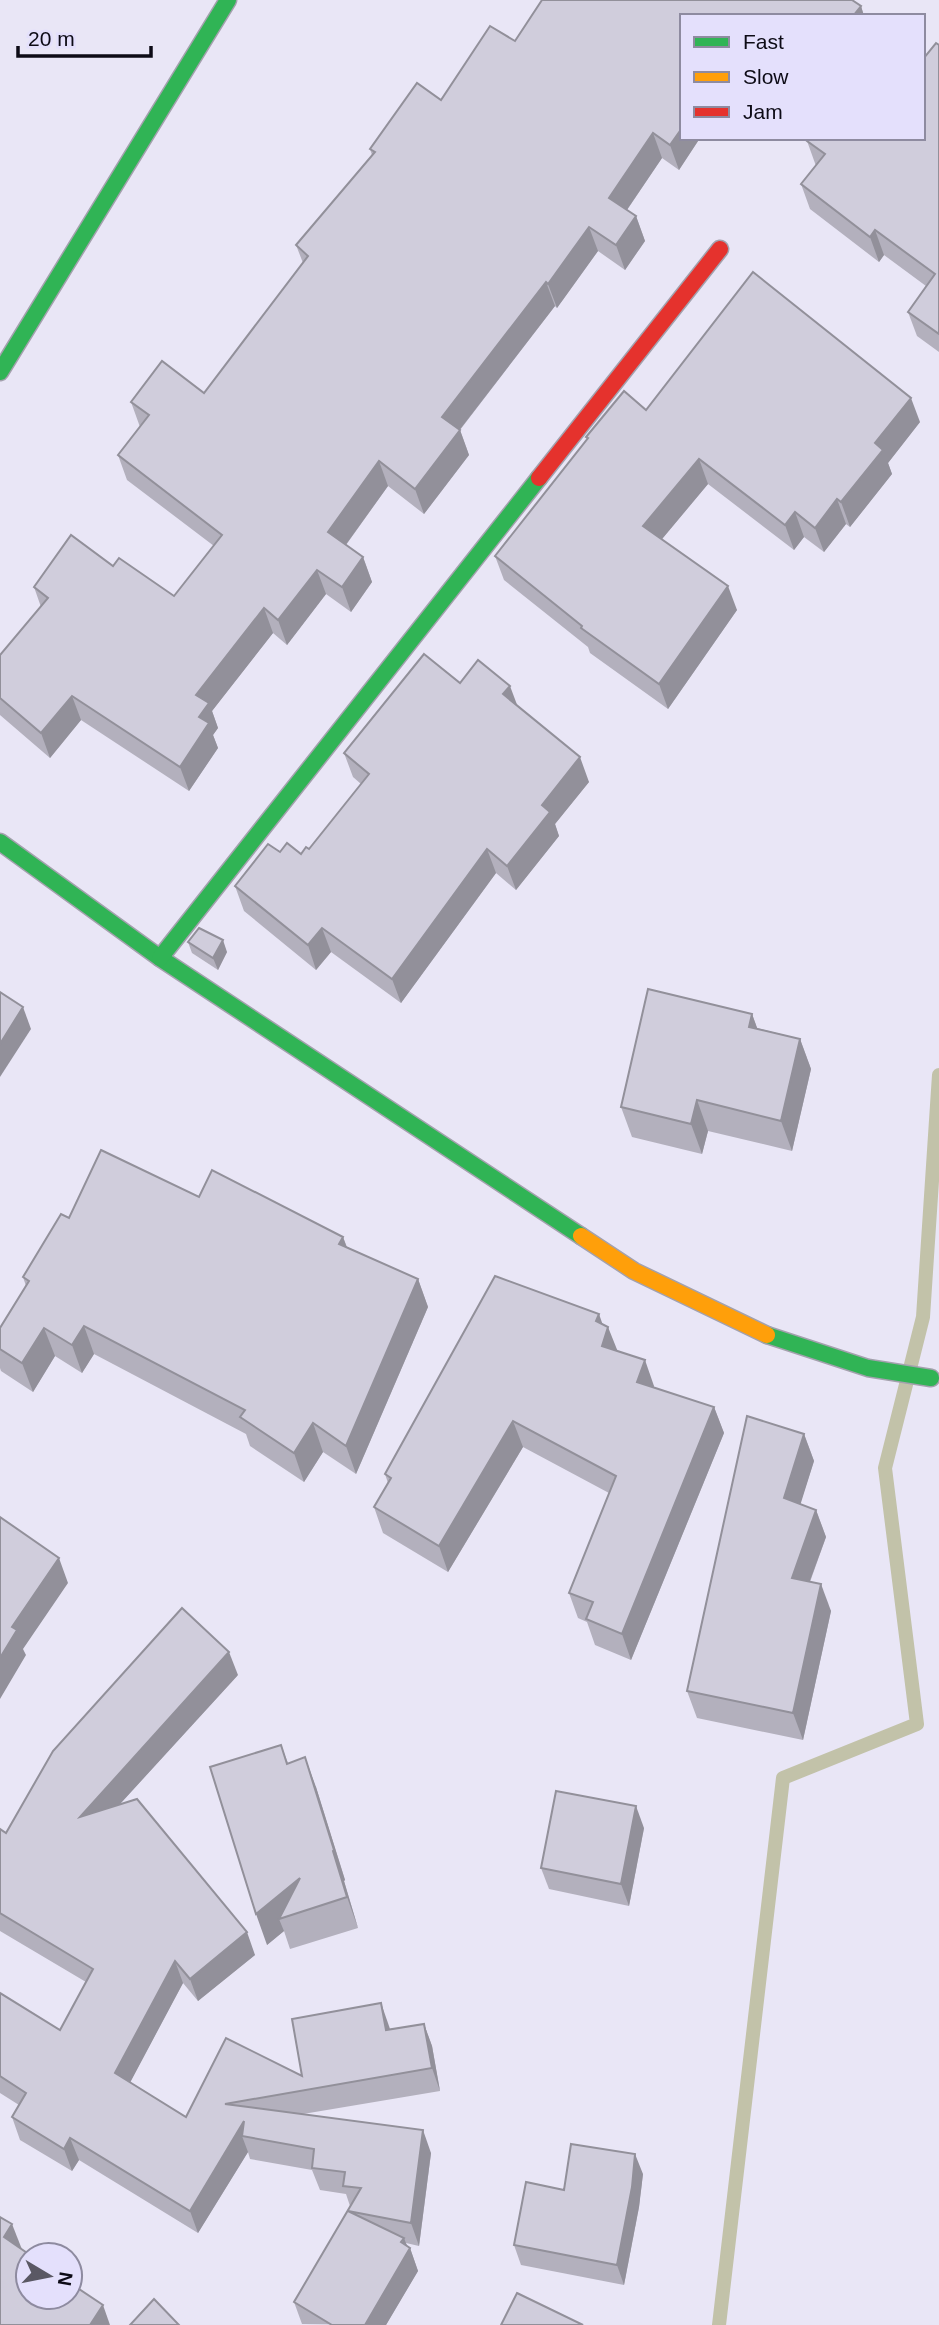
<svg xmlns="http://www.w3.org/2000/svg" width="939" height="2325" font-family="Arial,sans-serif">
  <rect width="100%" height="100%" fill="#e9e6f6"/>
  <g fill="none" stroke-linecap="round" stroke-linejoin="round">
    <!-- stream -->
    <polyline stroke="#c2c2a9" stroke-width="14" points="719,2325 783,1778 917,1724 885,1468 923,1317 939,1075"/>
    <defs>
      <g id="fast">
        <polyline points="0,372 228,0"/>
        <polyline points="0,842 160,958 581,1236"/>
        <polyline points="160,958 539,478"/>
        <polyline points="767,1335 868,1368 931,1378"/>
      </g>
      <polyline id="slow" points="581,1236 634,1271 767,1335"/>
      <polyline id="jam" points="539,478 720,249"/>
    </defs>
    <!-- fast casing -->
    <use href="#fast" stroke="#a3a1ad" stroke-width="19"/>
    <!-- slow casing -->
    <use href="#slow" stroke="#a3a1ad" stroke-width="19"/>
    <!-- jam casing -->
    <use href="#jam" stroke="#a3a1ad" stroke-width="19"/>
    <!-- fast -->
    <use href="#fast" stroke="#30b455" stroke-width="16"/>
    <!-- slow -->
    <use href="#slow" stroke="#ff9f0a" stroke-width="16"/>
    <!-- jam -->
    <use href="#jam" stroke="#e5322d" stroke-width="16"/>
  </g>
  <!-- wall -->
  <g fill="#b3b0bd">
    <polygon points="542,0 852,0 861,6 864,16 682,16 682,138 700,138 679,170 662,158 627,210 636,216 645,241 625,270 598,251 557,308 555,306 460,430 469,455 424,514 388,486 346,545 363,557 372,582 351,612 326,594 287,645 273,633 212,711 218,728 213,735 218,748 189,791 81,720 50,758 0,715 0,655 41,607 34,587 71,535 113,566 119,558 174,596 214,546 127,480 118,455 140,427 131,402 162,361 204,393 303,263 296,245 372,155 370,149 417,83 441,100 490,26 515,41"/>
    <polygon points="939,45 939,352 917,336 908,312 926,286 884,255 879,262 810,209 801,184 816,166 807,141 923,138"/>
    <polygon points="646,410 920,422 888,463 892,474 850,527 846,524 824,552 804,537 794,550 708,484 662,539 737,610 668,709 590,653 588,647 504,580 495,556 587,439 586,437"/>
    <polygon points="460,683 517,706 589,782 555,824 559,836 516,890 496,873 401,1003 331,952 316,970 244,911 235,886 280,852 301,854 309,849 361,784 353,777 344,753"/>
    <polygon points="188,942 227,952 218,970 192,953"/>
    <polygon points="752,1014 757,1028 800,1039 811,1069 792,1151 708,1131 702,1154 632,1137 621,1107"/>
    <polygon points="199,1197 343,1237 347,1247 418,1279 428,1307 356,1474 323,1452 304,1482 250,1446 246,1434 94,1354 82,1373 55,1356 33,1392 1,1371 0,1368 0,1328 26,1286 23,1277 69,1218"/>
    <polygon points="602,1324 617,1351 654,1386 653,1387 714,1407 724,1433 631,1660 595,1645 587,1622 578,1618 569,1593 609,1493 523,1447 448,1572 383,1533 374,1507 388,1483 385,1474"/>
    <polygon points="804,1434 814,1461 800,1504 816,1510 826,1537 810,1582 831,1611 803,1740 697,1718 687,1691"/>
    <polygon points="238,1675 120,1804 255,1955 198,2001 183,1983 130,2082 186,2117 302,2076 389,2026 390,2029 424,2024 432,2046 440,2091 303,2114 431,2153 419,2246 406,2243 407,2246 410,2248 418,2271 386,2325 302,2324 294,2302 350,2206 346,2194 320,2190 312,2170 250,2159 248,2152 198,2233 79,2160 72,2171 20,2140 12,2117 19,2105 0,2093 0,1993 60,2030 86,1982 0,1931 0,1829 6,1833"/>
    <polygon points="281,1745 288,1763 316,1787 345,1880 344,1881 358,1928 290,1949 284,1931 267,1945"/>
    <polygon points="644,1828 629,1906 549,1889 541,1868"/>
    <polygon points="643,2174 639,2207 624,2285 521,2265 514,2245 564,2190"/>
  </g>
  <!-- shaded-wall -->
  <g fill="#92909a">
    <polygon points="861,6 864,16 853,16"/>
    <polygon points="682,128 682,138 700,138 679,170 670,145"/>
    <polygon points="653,133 662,158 618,223 609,198"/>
    <polygon points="636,216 645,241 625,270 616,245"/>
    <polygon points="589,227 598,251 557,308 548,284"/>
    <polygon points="875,230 884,255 879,262 870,237"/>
    <polygon points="546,282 555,306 451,441 442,417"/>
    <polygon points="911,398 920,422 888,463 892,474 850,527 841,502 875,443"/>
    <polygon points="460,430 469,455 424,514 415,489"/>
    <polygon points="699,459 708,484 652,551 643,526"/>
    <polygon points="379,461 388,486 337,557 328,532"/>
    <polygon points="837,499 846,524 824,552 815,528"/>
    <polygon points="795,512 804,537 794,550 785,525"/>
    <polygon points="363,557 372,582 351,612 342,587"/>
    <polygon points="317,570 326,594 287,645 278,620"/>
    <polygon points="728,586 737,610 668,709 659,684"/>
    <polygon points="264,608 273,633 212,711 218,728 213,735 218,748 189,791 180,767 199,717 196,695"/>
    <polygon points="510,686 519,710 503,694"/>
    <polygon points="72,696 81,720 50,758 41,733"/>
    <polygon points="580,757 589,782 555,824 559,836 516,890 507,866 542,805"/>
    <polygon points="487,849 496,873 401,1003 392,979"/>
    <polygon points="322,928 331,952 316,970 308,945"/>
    <polygon points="223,940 227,952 218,970 213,958"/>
    <polygon points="23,1007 31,1029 0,1077 0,1044"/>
    <polygon points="752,1014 763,1044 749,1027"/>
    <polygon points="800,1039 811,1069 792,1151 781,1121"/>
    <polygon points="697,1100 708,1131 702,1154 691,1124"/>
    <polygon points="343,1237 353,1265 339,1244"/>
    <polygon points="418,1279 428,1307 356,1474 346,1446"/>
    <polygon points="599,1314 606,1334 608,1327 618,1352 602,1346 596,1321"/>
    <polygon points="84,1326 94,1354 82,1373 72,1345"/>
    <polygon points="44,1328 55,1356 33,1392 22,1363"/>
    <polygon points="645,1360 654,1386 646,1407 637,1382"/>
    <polygon points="714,1407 724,1433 631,1660 622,1634"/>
    <polygon points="513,1421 523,1447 448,1572 439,1546"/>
    <polygon points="313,1423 323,1452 304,1482 294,1453"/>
    <polygon points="804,1434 814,1461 794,1525 784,1498"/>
    <polygon points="816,1510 826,1537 801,1605 792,1578"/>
    <polygon points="59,1558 68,1583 23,1649 26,1655 0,1699 0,1658 12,1627"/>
    <polygon points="821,1584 831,1611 803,1740 793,1713"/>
    <polygon points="229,1652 238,1675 88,1839 80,1817"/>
    <polygon points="305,1757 316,1787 345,1880 344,1881 358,1928 347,1897"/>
    <polygon points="636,1806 644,1828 629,1906 621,1884"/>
    <polygon points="300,1878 279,1919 284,1931 267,1945 256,1914"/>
    <polygon points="247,1932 255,1955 198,2001 190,1979"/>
    <polygon points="175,1961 183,1983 123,2096 115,2073"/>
    <polygon points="381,2003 389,2026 394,2053 386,2030"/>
    <polygon points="424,2024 432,2046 440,2091 432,2068"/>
    <polygon points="244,2121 242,2136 248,2152 198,2233 190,2211"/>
    <polygon points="423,2130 431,2153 419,2246 411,2223"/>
    <polygon points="70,2138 79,2160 72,2171 64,2149"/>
    <polygon points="635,2154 643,2174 639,2207 624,2285 617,2265"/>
    <polygon points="12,2224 23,2252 4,2237"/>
    <polygon points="404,2238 409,2251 410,2248 418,2271 386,2325 365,2325"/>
    <polygon points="103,2305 110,2325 90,2325"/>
  </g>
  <!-- building -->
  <g fill="#d0cddc" stroke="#92909a" stroke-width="2">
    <polygon points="542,0 852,0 861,6 853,16 682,16 682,128 670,145 653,133 609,198 636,216 616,245 589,227 548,284 546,282 442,417 460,430 415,489 379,461 328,532 363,557 342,587 317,570 278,620 264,608 196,695 209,703 199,717 209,723 180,767 72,696 41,733 0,698 0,655 48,598 34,587 71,535 113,566 119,558 174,596 222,535 118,455 149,415 131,402 162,361 204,393 308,256 296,245 375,152 370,149 417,83 441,100 490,26 515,41"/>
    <polygon points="936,43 939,45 939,334 908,312 935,274 875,230 870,237 801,184 825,154 807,141 809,138 923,138 923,59"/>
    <polygon points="753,272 911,398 875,443 883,450 841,502 837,499 815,528 795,512 785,525 699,459 643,526 728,586 659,684 581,628 582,626 495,556 588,438 586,437 624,391 646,410"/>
    <polygon points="424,654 460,683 478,660 510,686 503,694 580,757 542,805 550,812 507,866 487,849 392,979 322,928 308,945 235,886 268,844 280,852 287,843 301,854 306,847 309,849 369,774 344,753"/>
    <polygon points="199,928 223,940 213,958 188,942"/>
    <polygon points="648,989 752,1014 749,1027 800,1039 781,1121 697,1100 691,1124 621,1107"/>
    <polygon points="0,992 23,1007 0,1044"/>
    <polygon points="101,1150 199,1197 212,1170 343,1237 339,1244 418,1279 346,1446 313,1423 294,1453 240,1417 245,1410 84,1326 72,1345 44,1328 22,1363 0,1349 0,1328 29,1281 23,1277 61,1214 69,1218"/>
    <polygon points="495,1276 599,1314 596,1321 608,1327 602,1346 645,1360 637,1382 714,1407 622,1634 586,1619 593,1602 569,1593 616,1476 513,1421 439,1546 374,1507 391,1478 385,1474"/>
    <polygon points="747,1416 804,1434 784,1498 816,1510 792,1578 821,1584 793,1713 687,1691"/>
    <polygon points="0,1517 59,1558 12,1627 17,1630 0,1658"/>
    <polygon points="182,1608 229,1652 80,1817 137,1799 247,1932 190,1979 175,1961 115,2073 186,2117 226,2038 302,2076 292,2019 381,2003 386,2030 424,2024 432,2068 225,2104 423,2130 411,2223 348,2211 404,2238 401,2242 410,2248 365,2325 332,2325 294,2302 361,2188 343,2186 345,2172 312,2168 314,2149 242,2136 244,2121 190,2211 70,2138 64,2149 12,2117 26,2093 0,2076 0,1993 60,2030 93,1969 0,1913 0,1829 6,1833 53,1751"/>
    <polygon points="281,1745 287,1764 305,1757 334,1850 333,1851 347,1897 279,1919 300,1878 256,1914 210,1767"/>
    <polygon points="556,1791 636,1806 621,1884 541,1868"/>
    <polygon points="571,2144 635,2154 632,2187 617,2265 514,2245 526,2182 564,2190"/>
    <polygon points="0,2217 12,2224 4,2237 30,2255 28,2255 28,2297 70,2297 70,2283 103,2305 90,2325 0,2325"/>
    <polygon points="517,2293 583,2325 501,2325"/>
    <polygon points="154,2299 179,2325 130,2325"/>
  </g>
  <!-- legend -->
  <rect x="680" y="14" width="245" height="126" fill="#e4e0fc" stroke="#8e8ba0" stroke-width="2"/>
  <rect x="694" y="37" width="35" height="10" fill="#30b455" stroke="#8e8ba0" stroke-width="2"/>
  <text x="743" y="49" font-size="21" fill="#0d0b16">Fast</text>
  <rect x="694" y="72" width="35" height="10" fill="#ff9f0a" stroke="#8e8ba0" stroke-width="2"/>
  <text x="743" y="84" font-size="21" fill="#0d0b16">Slow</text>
  <rect x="694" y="107" width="35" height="10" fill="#e5322d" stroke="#8e8ba0" stroke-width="2"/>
  <text x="743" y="119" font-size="21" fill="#0d0b16">Jam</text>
  <!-- north arrow -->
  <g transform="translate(49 2276) rotate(100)"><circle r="33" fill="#e4e0fc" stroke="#8e8ba0" stroke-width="2"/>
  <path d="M0-5L12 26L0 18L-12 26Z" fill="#5a5864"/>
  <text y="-10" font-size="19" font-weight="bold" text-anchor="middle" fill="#0d0b16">N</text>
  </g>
  <!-- scale -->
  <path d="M18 46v10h133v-10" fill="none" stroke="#0d0b16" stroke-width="3.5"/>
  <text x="28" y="46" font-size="21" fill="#0d0b16" stroke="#e4e0fc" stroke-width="5" paint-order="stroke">20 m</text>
</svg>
